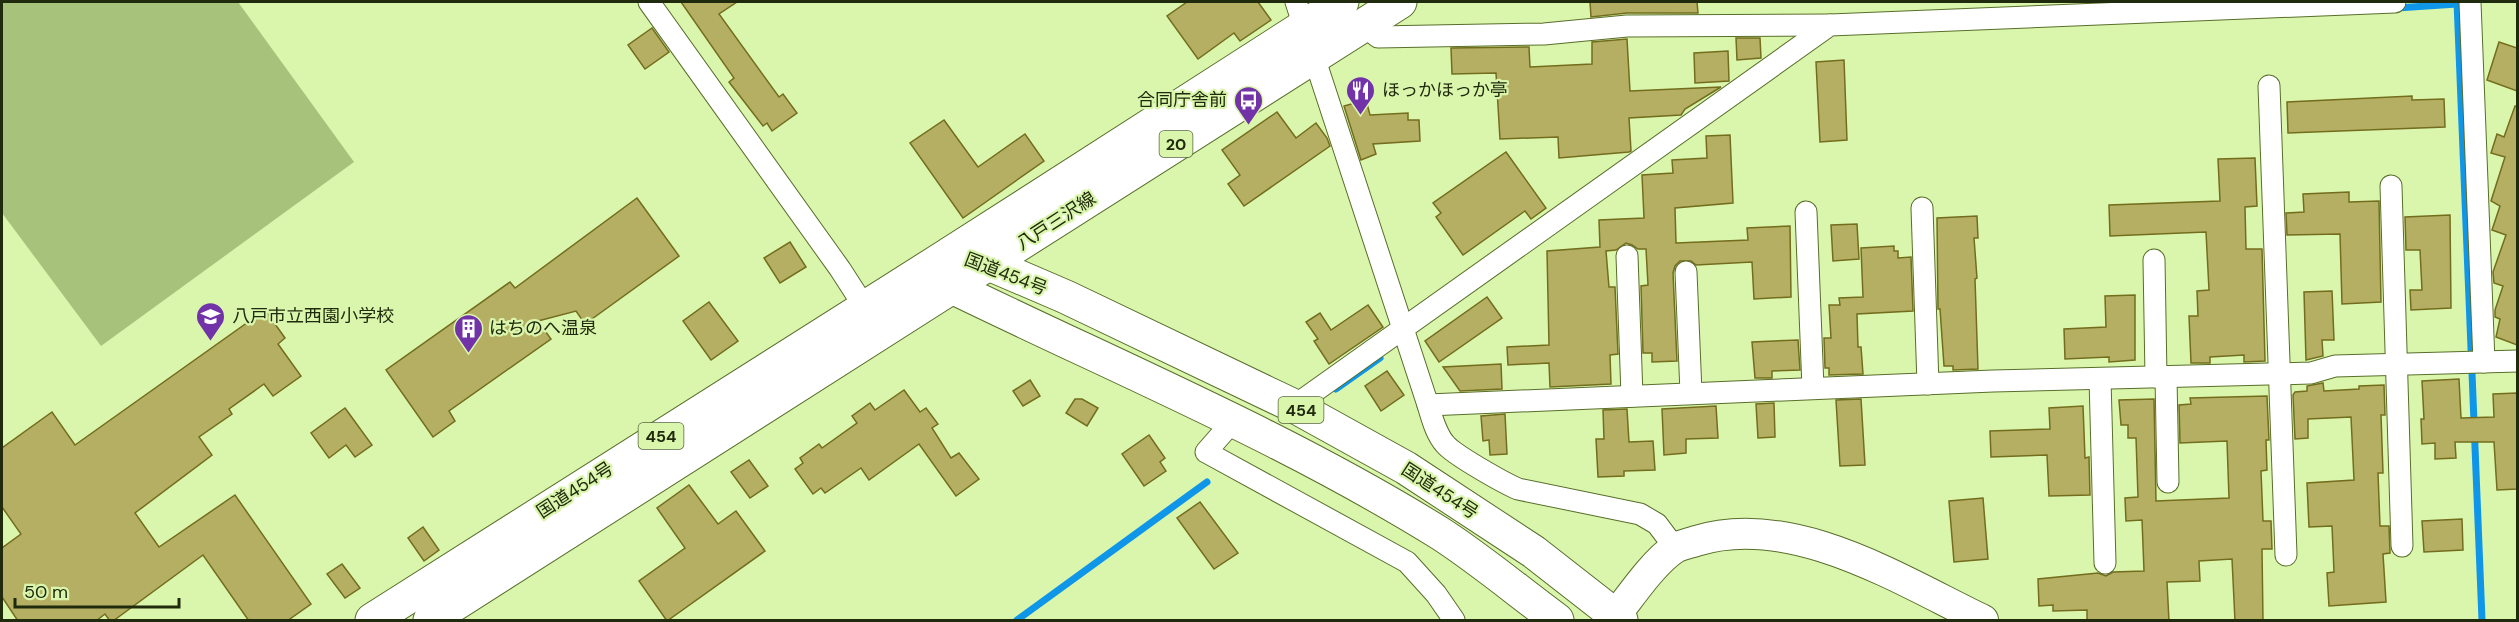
<svg xmlns="http://www.w3.org/2000/svg" width="2519" height="622" font-family="'DM Sans','Noto Sans JP',sans-serif">
  <rect width="100%" height="100%" fill="#daf6ad"/>
  <!-- green -->
  <polygon fill="#a7c27a" points="2,2 238,2 354,162 101,346 2,213"/>
  <g fill="none" stroke-linecap="round" stroke-linejoin="round">
    <!-- stream -->
    <g stroke="#0f96e9" stroke-width="7">
      <polyline points="2457,2 2482,620"/>
      <polyline points="2397,8 2457,4"/>
      <polyline points="1336,389 1380,358"/>
      <polyline points="1017,620 1207,482"/>
    </g>
  </g>
  <!-- building -->
  <g fill="#b4af63" stroke="#736d1d" stroke-width="1.5">
    <polygon points="681,2 737,2 719,14 779,97 783,94 797,113 772,131 767,123 763,126 729,82 734,78"/>
    <polygon points="1187,2 1258,2 1271,20 1240,41 1234,33 1198,59 1167,16"/>
    <polygon points="1590,2 1697,2 1698,13 1627,13 1591,17"/>
    <polygon points="652,28 669,52 645,69 628,45"/>
    <polygon points="1736,38 1760,38 1761,58 1737,60"/>
    <polygon points="1627,39 1630,91 1721,87 1685,109 1681,115 1629,118 1631,151 1629,152 1559,158 1558,137 1500,139 1496,73 1452,74 1451,48 1529,47 1530,67 1592,64 1592,42"/>
    <polygon points="2499,42 2517,48 2517,91 2487,80"/>
    <polygon points="1728,51 1729,81 1695,83 1694,53"/>
    <polygon points="1844,60 1847,140 1820,142 1816,62"/>
    <polygon points="2412,96 2412,100 2444,99 2445,127 2288,133 2287,102"/>
    <polygon points="1366,100 1370,115 1408,113 1408,120 1419,120 1420,141 1373,144 1376,154 1361,160 1344,106"/>
    <polygon points="2515,106 2517,107 2517,345 2496,337 2500,319 2495,317 2495,310 2503,286 2494,283 2493,272 2506,235 2492,230 2500,206 2491,201 2505,157 2491,153 2497,134 2504,137"/>
    <polygon points="1277,112 1296,138 1316,123 1327,138 1330,146 1244,206 1228,184 1240,175 1222,150"/>
    <polygon points="944,120 978,167 1025,134 1044,161 963,218 910,143"/>
    <polygon points="1730,135 1733,203 1675,208 1676,243 1748,240 1747,228 1790,226 1791,297 1754,299 1752,262 1696,265 1691,261 1680,261 1675,266 1673,273 1677,361 1652,362 1652,353 1643,353 1641,286 1648,285 1646,249 1638,249 1632,245 1626,243 1616,250 1606,251 1609,287 1615,287 1618,354 1610,355 1611,384 1550,387 1549,363 1508,365 1507,347 1549,345 1547,251 1600,247 1599,220 1644,218 1642,175 1673,173 1672,160 1707,158 1706,136"/>
    <polygon points="1506,152 1546,208 1531,219 1525,211 1463,255 1436,217 1441,213 1433,203"/>
    <polygon points="2255,158 2257,206 2245,207 2246,249 2262,249 2265,361 2244,362 2244,355 2210,357 2210,363 2191,363 2189,316 2198,316 2197,291 2209,290 2206,232 2110,236 2109,205 2220,201 2218,159"/>
    <polygon points="2349,192 2349,202 2379,201 2381,302 2342,304 2340,234 2287,235 2286,213 2304,212 2303,194"/>
    <polygon points="637,198 679,256 585,324 576,311 538,321 551,339 449,411 455,421 433,437 386,370 510,282 515,288"/>
    <polygon points="2450,215 2451,308 2411,310 2410,290 2422,290 2420,250 2406,250 2405,217"/>
    <polygon points="1977,216 1978,238 1974,238 1977,278 1975,279 1978,369 1953,370 1953,366 1944,366 1940,309 1938,309 1937,218"/>
    <polygon points="1857,224 1859,259 1833,261 1831,225"/>
    <polygon points="790,242 806,267 780,283 764,258"/>
    <polygon points="1894,246 1894,251 1898,251 1898,258 1911,257 1913,311 1857,314 1858,347 1861,347 1863,374 1829,375 1829,368 1825,368 1824,338 1831,338 1829,305 1840,305 1839,298 1863,297 1861,248"/>
    <polygon points="2332,291 2334,340 2322,340 2323,356 2306,360 2304,292"/>
    <polygon points="2135,295 2135,360 2109,362 2109,357 2065,359 2064,329 2106,327 2105,296"/>
    <polygon points="1487,297 1502,318 1439,362 1425,341"/>
    <polygon points="709,302 738,341 711,360 683,321"/>
    <polygon points="1368,305 1383,327 1329,364 1314,341 1318,339 1306,322 1320,313 1331,330"/>
    <polygon points="265,310 285,338 278,344 301,376 273,396 264,384 229,409 232,414 199,437 212,455 135,513 159,547 235,495 311,604 287,621 249,621 203,555 113,621 110,621 105,614 96,621 18,621 2,597 2,548 21,534 2,507 2,448 52,412 75,445"/>
    <polygon points="1798,340 1800,370 1772,371 1772,378 1755,378 1752,342"/>
    <polygon points="1501,364 1502,389 1460,391 1443,367"/>
    <polygon points="1387,371 1404,395 1381,411 1365,386"/>
    <polygon points="2459,379 2461,418 2494,417 2493,394 2517,393 2517,489 2497,490 2494,442 2455,442 2456,458 2435,459 2435,443 2422,444 2421,419 2424,419 2422,381"/>
    <polygon points="1030,380 1040,396 1023,406 1013,391"/>
    <polygon points="2323,383 2324,391 2359,389 2359,386 2384,385 2385,415 2381,415 2383,473 2378,473 2380,526 2389,526 2390,553 2383,554 2386,602 2329,606 2327,573 2334,572 2332,526 2309,527 2307,483 2354,480 2351,417 2308,419 2308,438 2295,439 2293,395 2295,392 2307,391 2307,386"/>
    <polygon points="904,390 920,412 926,408 938,424 932,428 951,458 959,453 979,479 956,496 919,444 869,480 861,468 825,493 821,488 813,494 795,469 803,463 800,458 819,444 822,448 857,423 852,416 870,403 875,410"/>
    <polygon points="2267,396 2269,440 2266,440 2267,470 2261,471 2263,521 2271,521 2272,549 2262,549 2263,621 2235,621 2232,559 2199,561 2200,581 2167,582 2169,621 2087,621 2087,610 2053,611 2053,605 2039,606 2038,579 2098,573 2106,576 2113,572 2144,571 2142,520 2126,521 2125,498 2138,497 2136,438 2128,438 2128,425 2121,425 2119,400 2154,399 2156,501 2229,498 2227,441 2180,443 2179,405 2191,404 2190,398"/>
    <polygon points="1075,399 1082,399 1098,408 1087,426 1066,413"/>
    <polygon points="1861,399 1865,465 1840,466 1836,400"/>
    <polygon points="1774,403 1775,437 1758,438 1756,404"/>
    <polygon points="1716,406 1718,438 1686,439 1686,453 1664,455 1662,409"/>
    <polygon points="2083,406 2085,458 2089,457 2090,495 2049,496 2047,455 1991,457 1990,431 2050,429 2049,408"/>
    <polygon points="345,408 372,445 355,457 346,445 329,458 311,433"/>
    <polygon points="1627,409 1629,442 1653,441 1655,470 1624,471 1624,476 1598,477 1596,439 1604,439 1603,410"/>
    <polygon points="1505,414 1507,454 1490,455 1489,440 1483,441 1481,416"/>
    <polygon points="1149,435 1165,458 1160,462 1166,471 1144,486 1122,454"/>
    <polygon points="749,460 768,486 750,498 731,472"/>
    <polygon points="689,485 718,524 736,511 765,551 667,621 639,581 685,548 657,508"/>
    <polygon points="1983,498 1988,559 1954,562 1949,501"/>
    <polygon points="1200,502 1238,553 1214,569 1177,518"/>
    <polygon points="2462,519 2463,550 2424,552 2422,521"/>
    <polygon points="423,527 439,550 424,561 408,538"/>
    <polygon points="342,564 360,588 345,598 327,574"/>
  </g>
  <g fill="none" stroke-linecap="round" stroke-linejoin="round">
    <defs>
      <g id="street">
        <polyline points="649,2 840,269 871,317"/>
        <path d="M1296 2 1428 405C1432 418 1436 434 1445 444 1454 455 1504 483 1518 489L1640 514 1657 524 1675 548"/>
        <polyline points="2470,2 2484,362"/>
        <polyline points="1363,25 1378,37 1544,34 1627,26 1830,25"/>
        <polyline points="2269,86 2286,555"/>
        <polyline points="2391,186 2402,546"/>
        <polyline points="1922,208 1928,384"/>
        <polyline points="1806,212 1813,388"/>
        <polyline points="1627,256 1632,396"/>
        <polyline points="2154,260 2156,377"/>
        <polyline points="1686,272 1691,393"/>
        <polyline points="2166,377 2168,482"/>
        <polyline points="2100,379 2105,563"/>
        <polyline points="1428,405 1993,381 2311,373 2335,366 2518,361"/>
        <polyline points="1294,406 1830,25 2395,2"/>
        <polyline points="1234,420 1206,452 1407,562 1436,594 1454,620"/>
      </g>
      <path id="secondary" d="M1612 620C1628 600 1653 562 1675 548 1681 545 1690 543 1696 541 1792 511 1900 580 1983 620"/>
      <g id="primary">
        <polyline points="951,276 951,253 1342,2"/>
        <polyline points="952,287 1400,2"/>
      </g>
      <g id="highway">
        <polyline points="372,620 951,253 989,264 1066,297 1294,406 1406,468 1534,552 1621,620"/>
        <path d="M430 620 952 287C1116 367 1285 437 1441 534 1481 560 1519 592 1557 620"/>
      </g>
    </defs>
    <!-- street casing -->
    <use href="#street" stroke="#586e2a" stroke-width="23"/>
    <!-- secondary casing -->
    <use href="#secondary" stroke="#586e2a" stroke-width="32"/>
    <!-- primary casing -->
    <use href="#primary" stroke="#586e2a" stroke-width="35"/>
    <!-- highway casing -->
    <use href="#highway" stroke="#586e2a" stroke-width="35"/>
    <!-- street -->
    <use href="#street" stroke="#fff" stroke-width="21"/>
    <!-- secondary -->
    <use href="#secondary" stroke="#fff" stroke-width="30"/>
    <!-- primary -->
    <use href="#primary" stroke="#fff" stroke-width="33"/>
    <!-- highway -->
    <use href="#highway" stroke="#fff" stroke-width="33"/>
  </g>
  <!-- icons -->
  <defs>
    <symbol id="restaurant-pin" viewBox="-11 -11 22 30"><path d="M0 17L-7.5 6A9.5 9.5 0 1 1 7.5 6Z" fill="#7233a8" stroke="#daf6ad"/><path d="M-5-6h1v4h1v-4h1v4h1v-4h1v5L-1.5 .5V6h-2V.5L-5-1ZM5-6V6H3V1.5H1.5Q1.5-4 5-6Z" fill="#fff"/></symbol>
    <symbol id="bus-pin" viewBox="-11 -11 22 30"><path d="M0 17L-7.5 6A9.5 9.5 0 1 1 7.5 6Z" fill="#7233a8" stroke="#daf6ad"/><path d="M-5-6H5V4H4V6H2V4H-2V6H-4V4H-5ZM-3.5-4V0h7V-4ZM-3.5 1.2v1.5H-2V1.2ZM2 1.2v1.5H3.5V1.2Z" fill="#fff"/></symbol>
    <symbol id="school-pin" viewBox="-11 -11 22 30"><path d="M0 17L-7.5 6A9.5 9.5 0 1 1 7.5 6Z" fill="#7233a8" stroke="#daf6ad"/><path d="M0-5L7-2L0 1L-7-2ZM-4 1L0 2.5L4 1V4Q0 6-4 4Z" fill="#fff"/></symbol>
    <symbol id="building-pin" viewBox="-11 -11 22 30"><path d="M0 17L-7.5 6A9.5 9.5 0 1 1 7.5 6Z" fill="#7233a8" stroke="#daf6ad"/><path d="M-4-6H4V6H1V3H-1V6H-4ZM-2.5-4.3h1.7v1.8h-1.7ZM.8-4.3h1.7v1.8H.8ZM-2.5-1h1.7V.8h-1.7ZM.8-1h1.7V.8H.8Z" fill="#fff"/></symbol>
  </defs>
  <g fill-rule="evenodd">
    <use href="#restaurant-pin" x="1344" y="74" width="33" height="45"/>
    <use href="#bus-pin" x="1232" y="84" width="33" height="45"/>
    <use href="#school-pin" x="194" y="300" width="33" height="45"/>
    <use href="#building-pin" x="452" y="312" width="33" height="45"/>
  </g>
  <g text-anchor="middle" stroke-width="4.5" stroke-linejoin="round" paint-order="stroke">
    <!-- shield labels -->
    <g fill="#daf6ad" stroke="#58673d" stroke-width="1.5">
      <rect x="1159.5" y="131" width="33" height="26" rx="4.5"/>
      <rect x="1278.5" y="397" width="45" height="26" rx="4.5"/>
      <rect x="638.5" y="423" width="45" height="26" rx="4.5"/>
    </g>
    <g font-size="16" font-weight="bold" fill="#202a0d">
      <text x="1176" y="150">20</text>
      <text x="1301" y="416">454</text>
      <text x="661" y="442">454</text>
    </g>
    <!-- poi labels -->
    <g font-size="18" fill="#202a0d" stroke="#daf6ad" text-anchor="start">
      <text x="1382" y="96">ほっかほっか亭</text>
      <text x="1227" y="106" text-anchor="end">合同庁舎前</text>
      <text x="232" y="322">八戸市立西園小学校</text>
      <text x="489" y="334">はちのへ温泉</text>
    </g>
    <!-- street labels -->
    <g font-size="18" fill="#202a0d" stroke="#daf6ad">
      <text transform="translate(1056 221) rotate(-33)" y="6">八戸三沢線</text>
      <text transform="translate(1006 274) rotate(21)" y="6">国道454号</text>
      <text transform="translate(575 490) rotate(-33)" y="6">国道454号</text>
      <text transform="translate(1440 491) rotate(33)" y="6">国道454号</text>
    </g>
  </g>
  <!-- border -->
  <rect width="2519" height="622" fill="none" stroke="#202a0d" stroke-width="6"/>
  <!-- scale -->
  <path d="M15 598v9h164v-9" fill="none" stroke="#202a0d" stroke-width="3"/>
  <text x="24" y="598" font-size="18" fill="#202a0d" stroke="#daf6ad" stroke-width="4.5" paint-order="stroke">50 m</text>
</svg>
